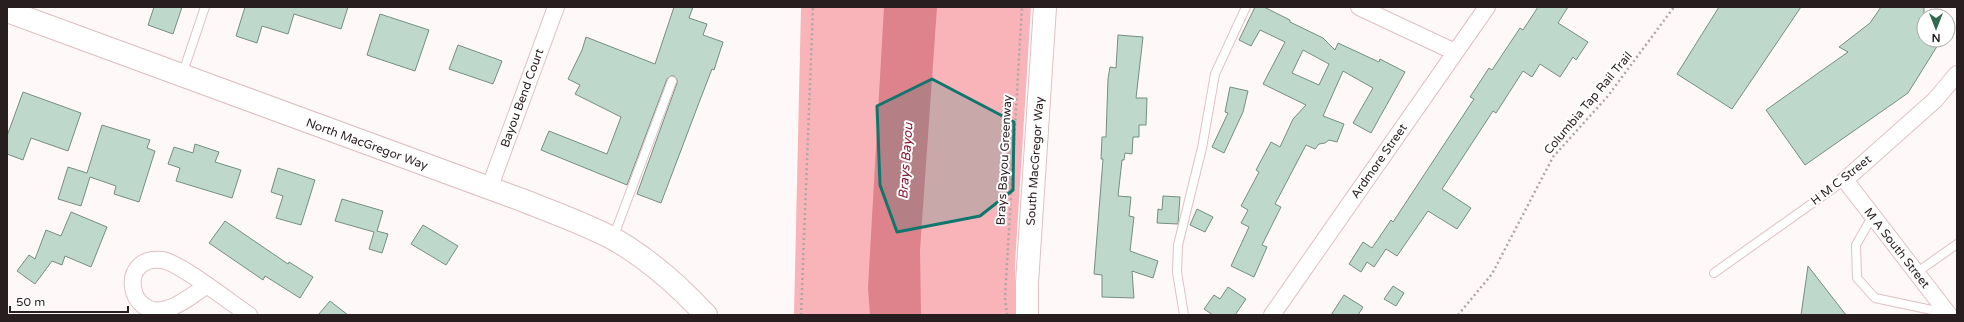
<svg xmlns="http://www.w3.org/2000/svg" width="1964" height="322" font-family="'Varela Round',sans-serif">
  <rect width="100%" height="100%" fill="#fff8f9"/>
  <!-- green -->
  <polygon fill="#f8b4b9" points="801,7 1031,7 1015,264 1015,315 794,315"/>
  <!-- water -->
  <polygon fill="#de828c" points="884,7 937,7 920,250 921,315 870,315 868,288"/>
  <!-- building -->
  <g fill="#bed9cb" stroke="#758e82" fill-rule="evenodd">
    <polygon points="154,7 182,7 173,34 148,25"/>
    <polygon points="245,7 348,7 341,29 294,14 288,34 262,26 257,43 236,36"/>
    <polygon points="674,7 693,7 689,18 707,24 703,35 723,42 714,70 712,69 700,100 661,203 637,194 677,83 677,80 674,76 671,76 667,79 627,185 541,150 549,131 607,154 621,117 575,94 580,85 568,79 582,50 586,37 655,64"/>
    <path d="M1255 7H1264L1290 20V22L1323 38 1335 50 1338 43 1379 62 1380 59 1405 72 1371 133 1353 123 1373 88 1343 71 1323 116 1344 124 1337 142 1329 140 1325 143 1319 144 1315 149 1306 145 1275 204 1281 207 1262 245 1267 247 1254 277 1231 266 1249 227 1241 223 1248 210 1241 206 1259 172 1256 170 1271 142 1280 147 1293 119 1306 105 1263 84 1285 42 1260 30 1251 46 1239 40ZM1303 50 1329 64 1319 85 1292 73Z"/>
    <polygon points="1538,7 1568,7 1558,23 1588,42 1576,60 1573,57 1560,77 1540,64 1532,77 1523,71 1496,113 1493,111 1442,189 1471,208 1457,229 1428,211 1397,256 1386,249 1374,267 1367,262 1361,272 1349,264 1363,242 1372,248 1391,220 1393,222 1474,99 1470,97 1489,68 1492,70 1520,28 1523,30"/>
    <polygon points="1719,7 1801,7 1732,109 1677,74"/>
    <polygon points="1881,7 1924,7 1924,40 1941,40 1908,93 1805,165 1766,110 1848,52 1839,47 1870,23"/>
    <polygon points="380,14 429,30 415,71 367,55"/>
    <polygon points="1118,35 1143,37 1136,98 1147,98 1146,125 1139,125 1139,137 1133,137 1132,154 1125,153 1124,160 1122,160 1118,196 1131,197 1129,216 1134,217 1130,251 1158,261 1153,278 1132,271 1134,298 1102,297 1102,275 1094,274 1103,159 1101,159 1102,137 1106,137 1108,79 1110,67 1116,68"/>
    <polygon points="458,45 502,61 493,84 449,69"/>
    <polygon points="1230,87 1248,91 1243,112 1224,153 1212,147 1228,113 1225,112"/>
    <polygon points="23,92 81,113 68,151 31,138 23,160 7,154 7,136"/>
    <polygon points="102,125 150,140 147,148 155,151 139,202 114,194 116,186 90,177 81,206 58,199 68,167 87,173"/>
    <polygon points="195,144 219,152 215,162 241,170 232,198 176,181 180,168 168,164 174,147 193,153"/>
    <polygon points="278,168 315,180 301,225 276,218 283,196 271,192"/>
    <polygon points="1163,196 1180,197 1178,224 1157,223 1158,209 1162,210"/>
    <polygon points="342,199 383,211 377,231 388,234 382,253 369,249 374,232 335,221"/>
    <polygon points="1197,209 1213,217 1205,232 1190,225"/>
    <polygon points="71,212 107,227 91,267 65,256 62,265 52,261 35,284 17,271 29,255 35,259 46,230 61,236"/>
    <polygon points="225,221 288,264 289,262 313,277 300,298 265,276 263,280 209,243"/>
    <polygon points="423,225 458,246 446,265 411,244"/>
    <polygon points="1808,266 1846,315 1801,315"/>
    <polygon points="1393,286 1404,293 1396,306 1384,299"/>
    <polygon points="1228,287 1246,299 1235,315 1213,315 1204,309 1214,295 1220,299"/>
    <polygon points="1344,295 1363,307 1358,315 1331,315"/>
    <polygon points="330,301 348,315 318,315"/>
  </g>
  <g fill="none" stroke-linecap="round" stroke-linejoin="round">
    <defs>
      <g id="service">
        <polyline points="182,75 205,7"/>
        <polyline points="1872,217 1856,245 1857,278 1875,298 1946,313"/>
        <polyline points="613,238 672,81"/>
        <polyline points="1714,273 1845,180"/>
        <polyline points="1916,273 1957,244"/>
        <polyline points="1184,315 1177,272 1178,245 1202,148 1215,74 1246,7"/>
      </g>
      <g id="minor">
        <polyline points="1359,7 1455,52"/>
        <polyline points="489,189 556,7"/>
        <path d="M206 286C194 294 181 305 167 309 128 321 117 255 162 260 179 262 231 303 249 315"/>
        <polyline points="1272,315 1487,7"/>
        <polyline points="1949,315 1845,180 1935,100 1957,74"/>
      </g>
      <g id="secondary">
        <path d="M7 11 522 200C552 212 583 223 612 238 646 257 679 286 706 315"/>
        <polyline points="1027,315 1027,283 1045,7"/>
      </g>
    </defs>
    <!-- service casing -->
    <use href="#service" stroke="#dec0c2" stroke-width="10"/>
    <!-- minor casing -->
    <use href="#minor" stroke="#dec0c2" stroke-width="18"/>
    <!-- secondary casing -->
    <use href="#secondary" stroke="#dec0c2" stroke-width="24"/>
    <!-- path -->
    <g stroke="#aea5a6" stroke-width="2.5" stroke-dasharray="2 3" stroke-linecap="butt">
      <polyline points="801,315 813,7"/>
      <polyline points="1007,315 1005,298 1022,7"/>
      <polyline points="1458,315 1492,274 1553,157 1608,96 1674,7"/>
    </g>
    <!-- service -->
    <use href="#service" stroke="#fff" stroke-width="8"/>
    <!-- minor -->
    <use href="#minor" stroke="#fff" stroke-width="16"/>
    <!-- secondary -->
    <use href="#secondary" stroke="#fff" stroke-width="22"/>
  </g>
  <!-- marked area -->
  <path fill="#0f766e" fill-opacity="0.2" stroke="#0f766e" stroke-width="3" stroke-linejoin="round" d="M932 79 1014 122 1013 190 980 216 897 232 880 185 877 106Z"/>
  <g text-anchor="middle" stroke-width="4" stroke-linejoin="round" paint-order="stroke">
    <!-- street labels -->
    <g font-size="12" fill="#291e1f" stroke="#fff">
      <text transform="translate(522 98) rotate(-70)" y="4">Bayou Bend Court</text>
      <text transform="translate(1588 103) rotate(-50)" y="4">Columbia Tap Rail Trail</text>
      <text transform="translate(367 144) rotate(20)" y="4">North MacGregor Way</text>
      <text transform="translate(1004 160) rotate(-87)" y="4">Brays Bayou Greenway</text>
      <text transform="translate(1035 161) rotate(-86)" y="4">South MacGregor Way</text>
      <text transform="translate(1379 161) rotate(-55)" y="4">Ardmore Street</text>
      <text transform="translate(1841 180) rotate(-38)" y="4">H M C Street</text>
      <text transform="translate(1897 248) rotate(52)" y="4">M A South Street</text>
    </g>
    <!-- water labels -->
    <g font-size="13" font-style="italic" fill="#861932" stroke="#fff">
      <text transform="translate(905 161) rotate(-86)" y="5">Brays Bayou</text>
    </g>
  </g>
  <!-- border -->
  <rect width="1964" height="322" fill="none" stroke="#291e1f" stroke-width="16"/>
  <!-- north arrow -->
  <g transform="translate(1936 28) rotate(180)"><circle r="19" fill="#ffffff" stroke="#a9a5a5"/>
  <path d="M0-3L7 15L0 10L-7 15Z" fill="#306850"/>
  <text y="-6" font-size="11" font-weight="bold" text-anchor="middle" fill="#291e1f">N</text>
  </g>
  <!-- scale -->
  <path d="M10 306v6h118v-6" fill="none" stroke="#291e1f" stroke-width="2"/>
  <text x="16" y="306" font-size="12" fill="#291e1f" stroke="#ffffff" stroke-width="3" paint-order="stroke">50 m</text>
</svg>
